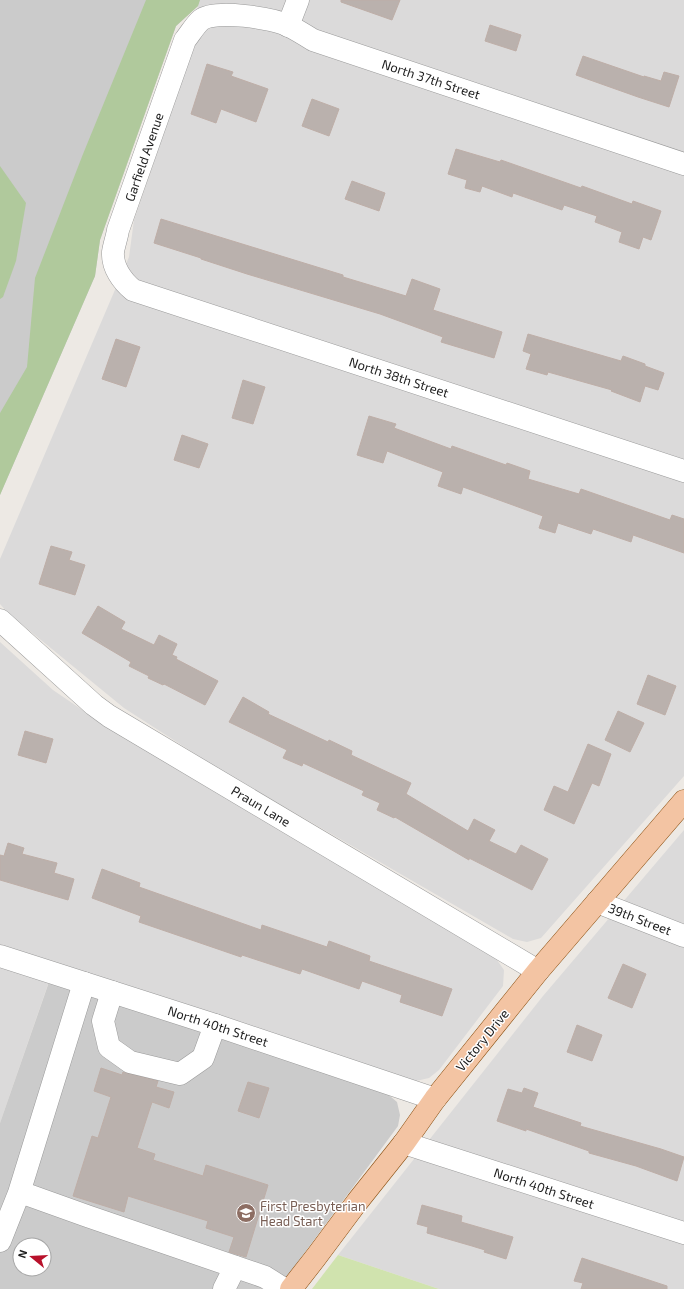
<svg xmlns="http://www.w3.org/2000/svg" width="684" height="1289" font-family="'Exo 2',sans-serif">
  <rect width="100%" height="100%" fill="#ede9e4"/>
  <!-- residential -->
  <g fill="#dbdada">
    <polygon points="200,0 684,0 684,776 541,938 527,942 513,939 214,766 124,708 8,613 0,604 0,559 129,257 134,220 196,40 198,6"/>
    <polygon points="0,642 53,690 119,735 495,957 504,970 503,986 439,1070 429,1078 416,1081 55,964 0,1123"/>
    <polygon points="684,830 684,1289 439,1289 338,1255 543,996"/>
  </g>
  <!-- religious -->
  <g fill="#cbcbcb" fill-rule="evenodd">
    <polygon points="0,0 200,0 198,6 176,26 100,240 95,276 0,495"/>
    <path d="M49 982 384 1091 397 1102 400 1115 398 1126 297 1263 280 1289H0V1123ZM20 1245H44V1269H20Z"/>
  </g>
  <!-- grass -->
  <polygon fill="#d0e3ae" points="338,1255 439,1289 312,1289"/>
  <!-- forest -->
  <g fill="#b0c99c">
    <polygon points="146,0 200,0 198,6 176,26 100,240 95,276 0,495 0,413 27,367 35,278 83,154"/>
    <polygon points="0,166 26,203 16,261 3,297 0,299"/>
  </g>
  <!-- building -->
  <g fill="#bab1ad" stroke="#beaea7">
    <polygon points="341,0 400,0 392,20 341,2"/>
    <polygon points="490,25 521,35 516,51 485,41"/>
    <polygon points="583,56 644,77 644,76 661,81 664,72 679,76 669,107 638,97 576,75"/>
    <polygon points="207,64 233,72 231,76 268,89 256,122 221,109 216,123 191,114"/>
    <polygon points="312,99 339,109 329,136 302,126"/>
    <polygon points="456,149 500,162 501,160 581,188 582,186 632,204 633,201 661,211 651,240 643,237 639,249 619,242 622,232 595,222 597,216 564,205 562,210 513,193 512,197 482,186 480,192 465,188 467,180 448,174"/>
    <polygon points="352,181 385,193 379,211 345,199"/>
    <polygon points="161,219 343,275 343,277 406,296 412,279 440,289 433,310 502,332 494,358 441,342 443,337 380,314 247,274 201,259 201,258 154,243"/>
    <polygon points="528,334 621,361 623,356 645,364 645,366 664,373 658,390 645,386 640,402 611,391 612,390 548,372 547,375 526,369 531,354 523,351"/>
    <polygon points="116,339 140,347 126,387 102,379"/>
    <polygon points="243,380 265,387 253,424 232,418"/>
    <polygon points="369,416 396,424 394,428 451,449 452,446 506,465 507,463 530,471 528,479 579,494 581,489 670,520 672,515 684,519 684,553 633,535 631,542 593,529 591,534 558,523 555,533 539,528 543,516 463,487 461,494 438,486 443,472 387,451 383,463 357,455"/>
    <polygon points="182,435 208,444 199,468 174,460"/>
    <polygon points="51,546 72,552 69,560 85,565 75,595 39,584"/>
    <polygon points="98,606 125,622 121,629 154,645 159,635 177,644 172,655 177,657 176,659 218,681 205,705 164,684 163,685 148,678 149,676 129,666 131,662 82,633"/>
    <polygon points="648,675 676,686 665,715 637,704"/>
    <polygon points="243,697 269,712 268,714 328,742 329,740 352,751 351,755 411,783 406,794 468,831 474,819 495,830 489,841 516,854 521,845 548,859 532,890 469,858 469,860 395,817 394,818 377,810 380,803 362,795 364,791 303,763 302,766 283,758 287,750 229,722"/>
    <polygon points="618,711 644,723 630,752 605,740"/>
    <polygon points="25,731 53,739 46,763 18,755"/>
    <polygon points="588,744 611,754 599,786 592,783 574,824 544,810 554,786 568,792"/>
    <polygon points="8,843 24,848 22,854 57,863 54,873 74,879 68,900 0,880 0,855 4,856"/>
    <polygon points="102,869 140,883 139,887 261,930 262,925 327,947 329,941 370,956 369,961 452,989 442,1016 400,1002 402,995 362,981 359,989 302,969 300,974 242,955 241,957 139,922 141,916 92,898"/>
    <polygon points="623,964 646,974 632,1008 608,998"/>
    <polygon points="577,1025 602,1035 592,1061 567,1052"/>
    <polygon points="101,1068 122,1075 123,1072 158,1081 156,1087 174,1092 169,1108 152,1102 137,1148 155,1154 153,1160 203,1176 206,1165 268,1185 246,1257 229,1252 234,1237 206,1228 208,1221 128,1196 124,1212 73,1196 92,1136 98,1138 111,1097 94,1091"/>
    <polygon points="248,1082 269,1088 259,1118 238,1111"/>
    <polygon points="524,1088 538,1093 533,1107 581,1123 580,1126 661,1149 684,1157 677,1181 636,1166 589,1153 589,1151 526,1129 526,1131 497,1121 508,1089 522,1093"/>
    <polygon points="422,1205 462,1216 461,1222 513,1237 506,1259 484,1252 485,1250 472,1246 427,1233 428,1227 417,1224"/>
    <polygon points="582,1258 667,1286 667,1289 581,1289 583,1283 574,1281"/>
  </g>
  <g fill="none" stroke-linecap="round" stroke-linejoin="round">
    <defs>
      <g id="minor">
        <polyline points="288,26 298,0"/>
        <path d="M684 164 313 40C305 35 297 30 289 26 273 18 215 9 201 20 195 25 190 34 185 40L118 230C117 237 114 245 113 252 112 267 122 281 133 290L684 471"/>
        <polyline points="0,620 94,705 109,716 538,971"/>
        <polyline points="597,902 684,936"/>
        <polyline points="0,956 215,1025 435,1099"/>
        <polyline points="112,992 103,1021 109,1047 130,1062 180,1074 203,1058 215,1025"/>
        <polyline points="404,1143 684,1233"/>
        <polyline points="20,1192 87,1216 265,1277 284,1289"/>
        <polyline points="0,1241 19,1193 84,983"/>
        <polyline points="224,1289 235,1267"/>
      </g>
      <polyline id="major" points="291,1289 316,1257 357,1202 404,1143 435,1099 538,971 684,801"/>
    </defs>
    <!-- minor casing -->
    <use href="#minor" stroke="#9a9a9a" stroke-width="23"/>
    <!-- major casing -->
    <use href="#major" stroke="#894d0d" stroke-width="23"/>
    <!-- minor -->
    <use href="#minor" stroke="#fff" stroke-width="22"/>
    <!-- major -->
    <use href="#major" stroke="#f3c4a3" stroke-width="22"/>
  </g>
  <!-- icons -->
  <defs>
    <symbol id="school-disc" viewBox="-11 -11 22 22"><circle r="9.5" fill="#8d6e63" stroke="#fff"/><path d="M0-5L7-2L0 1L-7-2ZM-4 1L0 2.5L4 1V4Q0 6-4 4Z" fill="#fff"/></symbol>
  </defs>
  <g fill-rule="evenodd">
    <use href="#school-disc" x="235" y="1202" width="22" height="22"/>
  </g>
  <g text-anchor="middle" stroke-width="3" stroke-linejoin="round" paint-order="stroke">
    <!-- street labels -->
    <g font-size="13" fill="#1d1d1d" stroke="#fff">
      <text transform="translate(431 79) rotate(18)" y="5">North 37th Street</text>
      <text transform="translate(144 157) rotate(-71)" y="5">Garfield Avenue</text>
      <text transform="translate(399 377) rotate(18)" y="5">North 38th Street</text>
      <text transform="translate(261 806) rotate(31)" y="5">Praun Lane</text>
      <text transform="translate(640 919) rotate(21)" y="5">39th Street</text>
      <text transform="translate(218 1026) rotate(18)" y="5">North 40th Street</text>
      <text transform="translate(482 1040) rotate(-51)" y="5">Victory Drive</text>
      <text transform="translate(544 1188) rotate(18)" y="5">North 40th Street</text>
    </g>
    <!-- education labels -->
    <g font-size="13" fill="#785e54" stroke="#fff" text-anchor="start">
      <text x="260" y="1211">First Presbyterian<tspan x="260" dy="15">Head Start</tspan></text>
    </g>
  </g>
  <!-- north arrow -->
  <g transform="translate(32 1257) rotate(288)"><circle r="19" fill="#ffffff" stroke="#a5a5a5"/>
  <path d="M0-3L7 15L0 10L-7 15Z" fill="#b8112b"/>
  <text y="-6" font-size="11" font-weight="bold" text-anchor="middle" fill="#1d1d1d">N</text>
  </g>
</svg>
